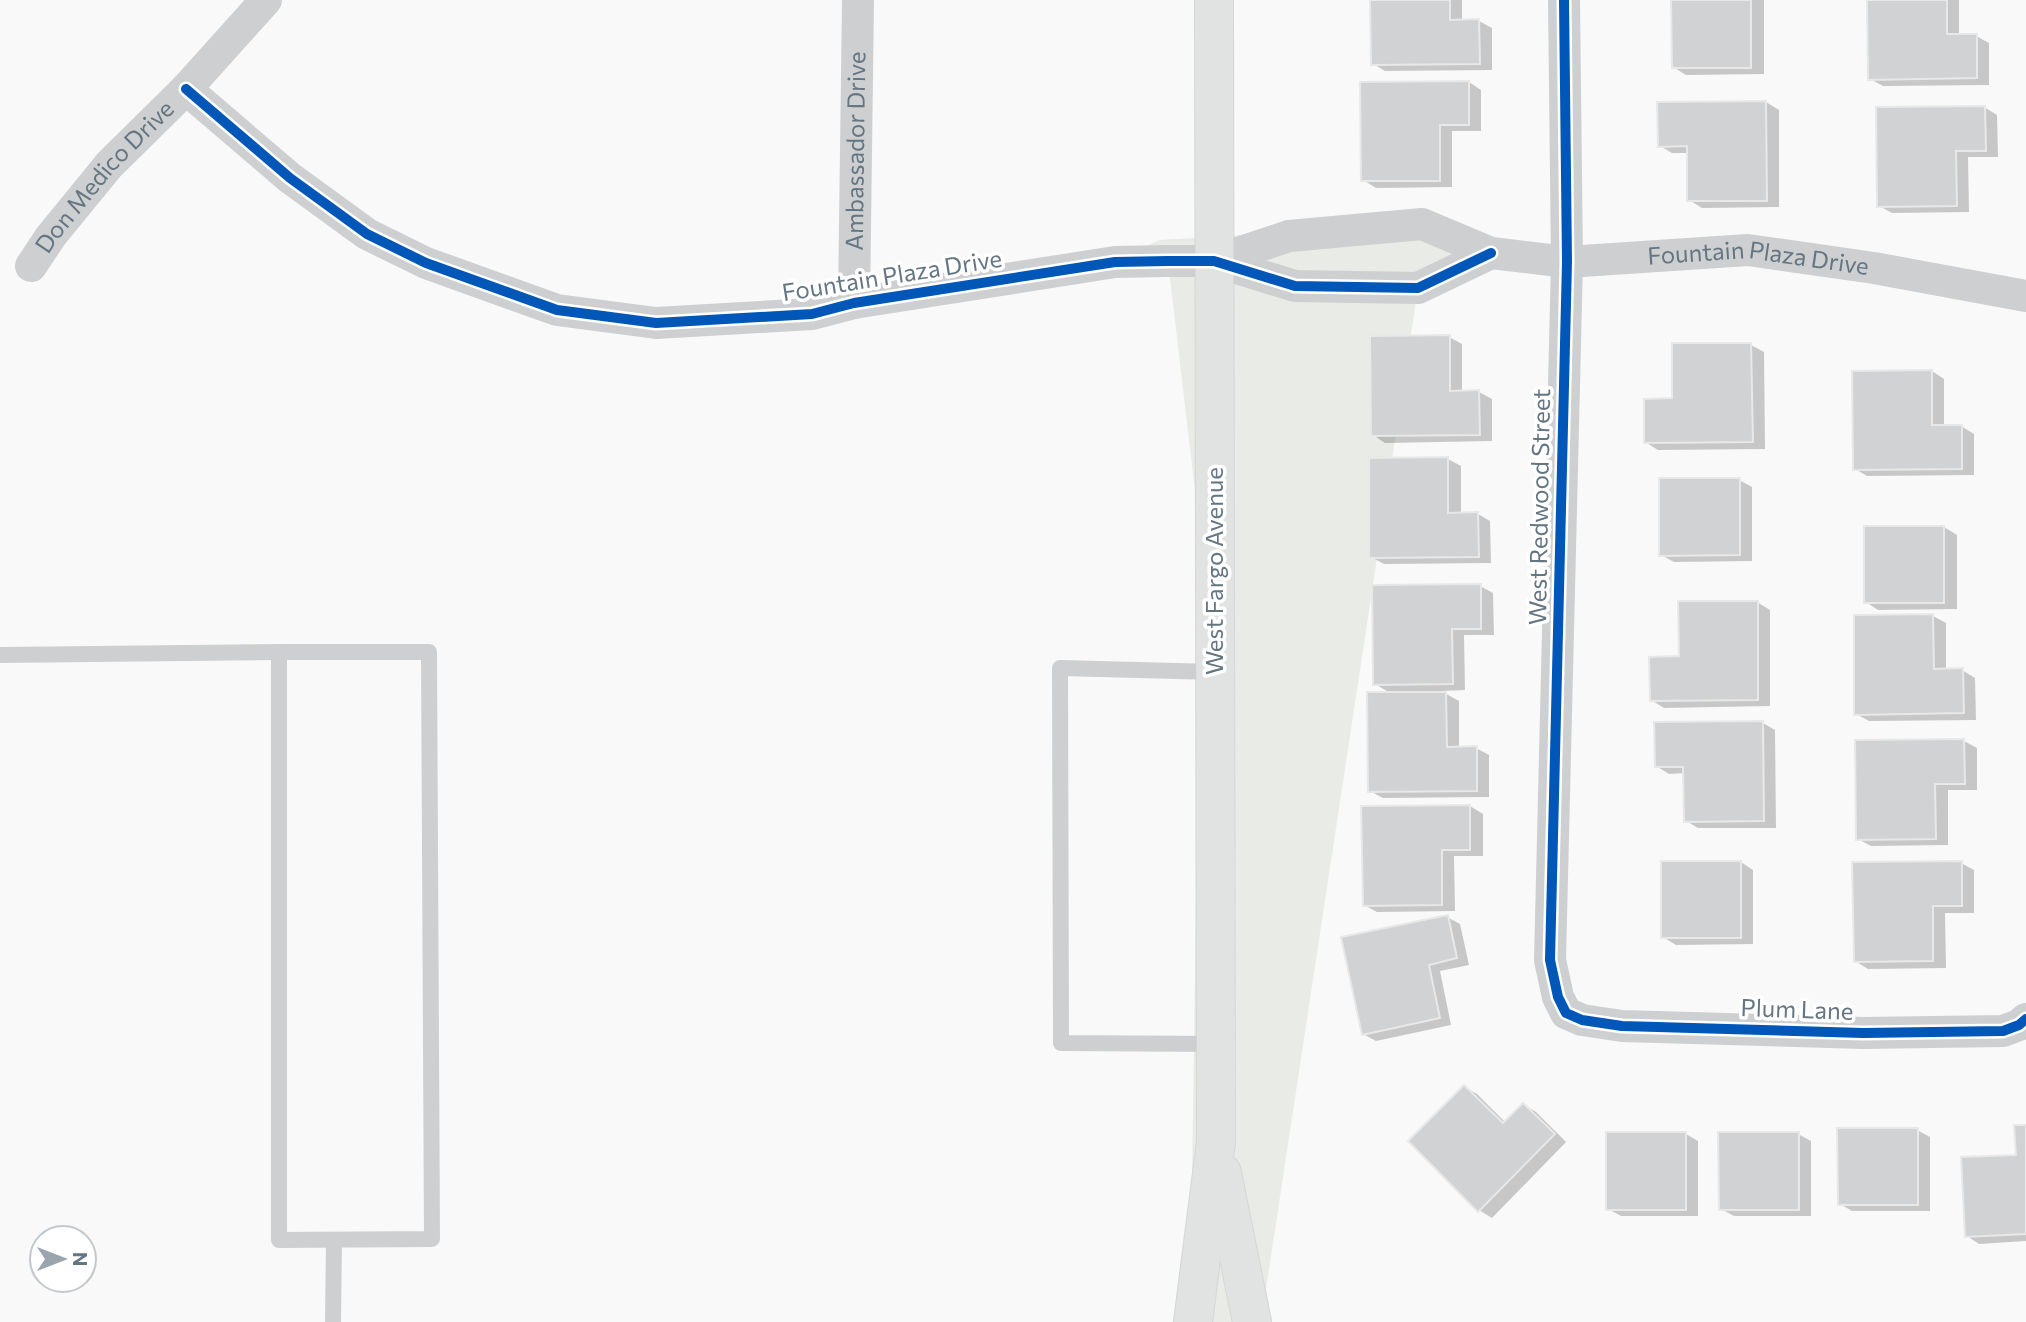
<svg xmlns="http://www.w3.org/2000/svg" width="2026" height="1322" font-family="Commissioner,sans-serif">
  <rect width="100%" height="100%" fill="#f9f9f9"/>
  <!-- green -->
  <polygon fill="#e8ebe6" points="1422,224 1491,253 1418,288 1261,1322 1190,1322 1201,542 1168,261 1115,262 1159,240"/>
  <!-- shadow -->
  <g fill="#0003">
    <polygon points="1372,0 1462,0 1462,21 1479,21 1492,28 1492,70 1385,71 1373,64"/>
    <polygon points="1673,0 1764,0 1764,74 1686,75 1673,67"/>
    <polygon points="1869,0 1959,0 1959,36 1976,36 1989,43 1989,85 1883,86 1870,79"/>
    <polygon points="1469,82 1481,90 1481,131 1452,131 1452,187 1376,188 1363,180"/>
    <polygon points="1766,102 1779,110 1779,207 1702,208 1689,200 1689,153 1672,153 1660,146"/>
    <polygon points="1984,107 1997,115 1998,157 1968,157 1969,212 1892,213 1879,206"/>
    <polygon points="1449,337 1462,344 1462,392 1479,392 1492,399 1492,441 1385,443 1373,435"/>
    <polygon points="1751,345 1764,352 1765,449 1658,450 1645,442 1674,400"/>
    <polygon points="1932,371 1944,379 1944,426 1961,426 1974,434 1974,475 1867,476 1855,469"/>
    <polygon points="1448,459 1461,466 1461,514 1478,514 1490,521 1491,563 1384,564 1371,557 1371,460"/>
    <polygon points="1739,480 1752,487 1752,561 1674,562 1661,555"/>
    <polygon points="1944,527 1957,535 1957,609 1878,610 1866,602"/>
    <polygon points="1480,586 1493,593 1494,635 1464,635 1465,690 1441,691 1459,701 1459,748 1476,748 1489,755 1489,797 1383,798 1370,791 1392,694 1375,684"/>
    <polygon points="1757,602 1770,610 1770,706 1664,708 1651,700 1680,658"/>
    <polygon points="1933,616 1946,623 1946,671 1962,670 1975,678 1976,720 1869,721 1856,714"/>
    <polygon points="1763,723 1775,730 1776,828 1698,828 1686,821 1685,773 1669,774 1656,766"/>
    <polygon points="1964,741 1977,748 1977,790 1948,790 1948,845 1871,846 1858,839"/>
    <polygon points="1470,806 1483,814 1483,856 1454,856 1455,911 1377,912 1364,905"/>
    <polygon points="1741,862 1753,870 1753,944 1676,945 1663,937"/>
    <polygon points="1961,863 1974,870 1974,913 1945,913 1946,968 1868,969 1855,961"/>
    <polygon points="1447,917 1460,924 1469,965 1440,971 1451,1025 1376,1041 1363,1034"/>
    <polygon points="1465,1087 1477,1094 1506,1123 1524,1105 1536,1112 1566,1142 1492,1218 1479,1210"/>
    <polygon points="2026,1126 2026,1241 1979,1244 1967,1236 2018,1156"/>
    <polygon points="1917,1130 1930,1137 1930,1211 1852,1211 1840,1204"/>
    <polygon points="1686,1134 1698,1141 1698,1216 1621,1216 1608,1209"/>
    <polygon points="1798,1134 1811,1141 1811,1216 1734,1216 1721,1209"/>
  </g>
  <!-- building -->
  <g fill="#d0d2d3" stroke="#e8e8e8" stroke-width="2">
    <polygon points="1370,0 1450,0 1450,20 1479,19 1480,64 1371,65"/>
    <polygon points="1671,0 1751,0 1751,68 1672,68"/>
    <polygon points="1867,0 1947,0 1947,34 1977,34 1977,78 1868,80"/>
    <polygon points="1469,81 1469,125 1440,125 1440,181 1361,181 1360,82"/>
    <polygon points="1766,101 1767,201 1687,201 1687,146 1658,147 1657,102"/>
    <polygon points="1985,106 1986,151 1956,151 1957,206 1877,207 1876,107"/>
    <polygon points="1450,335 1450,391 1479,390 1480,435 1371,436 1370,336"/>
    <polygon points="1672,343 1751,343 1753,442 1644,443 1644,399 1672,398"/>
    <polygon points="1932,370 1932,425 1962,425 1962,469 1853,470 1852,371"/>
    <polygon points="1448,457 1448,513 1478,512 1479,557 1369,558 1369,458"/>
    <polygon points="1659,478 1740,478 1740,555 1659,556"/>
    <rect x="1864" y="526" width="80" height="77"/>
    <polygon points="1481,584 1481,629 1452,629 1453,684 1373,685 1372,585"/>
    <polygon points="1678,601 1758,601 1758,700 1650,701 1649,657 1679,656"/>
    <polygon points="1933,614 1934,669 1963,668 1964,713 1854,715 1854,615"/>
    <polygon points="1367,692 1446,692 1447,747 1477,746 1477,791 1368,792"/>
    <polygon points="1763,721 1764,821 1684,822 1683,767 1655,767 1654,722"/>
    <polygon points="1964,739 1965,784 1935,784 1936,839 1856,840 1855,740"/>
    <polygon points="1470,805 1470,850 1442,850 1442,905 1363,906 1361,806"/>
    <rect x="1661" y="861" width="80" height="77"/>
    <polygon points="1962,861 1962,906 1933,906 1933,961 1854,962 1852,862"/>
    <polygon points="1448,915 1457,958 1429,965 1440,1018 1362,1035 1341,937"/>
    <polygon points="1464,1085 1503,1123 1523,1103 1555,1134 1478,1212 1408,1141"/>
    <polygon points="2014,1125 2026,1125 2026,1234 1965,1237 1961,1157 2016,1155"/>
    <polygon points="1837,1128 1918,1128 1918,1205 1838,1205"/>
    <rect x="1606" y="1132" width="80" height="78"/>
    <polygon points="1718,1132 1799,1132 1799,1210 1719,1210"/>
  </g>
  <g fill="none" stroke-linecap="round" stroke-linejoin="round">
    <defs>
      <g id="secondary">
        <polyline points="1222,1173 1252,1322"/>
        <polyline points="1193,1322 1216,1142 1214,0"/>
      </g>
    </defs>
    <!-- secondary casing -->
    <use href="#secondary" stroke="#d5d6d7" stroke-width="40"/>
    <!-- lane -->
    <g stroke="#cecfd0" stroke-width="16">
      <polygon points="279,652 429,652 432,1239 279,1240"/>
      <polyline points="0,655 279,652"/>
      <polyline points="1215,672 1060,668 1061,1043 1216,1044"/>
      <polyline points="333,1322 334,1241"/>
    </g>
    <!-- street -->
    <g stroke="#cecfd0" stroke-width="32">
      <polyline points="1564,0 1567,262 1550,960 1558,997 1566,1013 1582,1020 1622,1026 1863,1033 2003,1031 2019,1025 2026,1019"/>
      <polyline points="186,89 290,178 367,234 426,263 557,310 656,323 812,314 854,303 1115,262 1168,261 1214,261 1295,286 1418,288 1491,253"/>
      <path id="s1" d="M1214 261 1289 236 1422 224 1491 253 1567 262 1748 250 1874 268 2026 296"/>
      <path id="s2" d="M31 266 51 236 109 165 186 89 266 0"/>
      <path id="s3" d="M854 303 858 0"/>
    </g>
    <!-- secondary -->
    <use href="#secondary" stroke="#e1e2e2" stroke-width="38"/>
    <defs>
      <g id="cycleway">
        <polyline points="1564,0 1567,262 1550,960 1558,997 1566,1013 1582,1020 1622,1026 1863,1033 2003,1031 2019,1025 2026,1019"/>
        <polyline points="186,89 290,178 367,234 426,263 557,310 656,323 812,314 854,303 1115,262 1168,261 1214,261 1295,286 1418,288 1491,253"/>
      </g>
    </defs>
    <!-- cycleway casing -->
    <use href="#cycleway" stroke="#fff" stroke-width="15"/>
    <!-- cycleway -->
    <use href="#cycleway" stroke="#0057b8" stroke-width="10"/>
  </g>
  <g text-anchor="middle" stroke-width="7" stroke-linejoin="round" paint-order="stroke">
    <!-- street labels -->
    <g font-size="24" fill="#657683" stroke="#fff">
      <text dy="8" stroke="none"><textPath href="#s3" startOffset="152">Ambassador Drive</textPath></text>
      <text dy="8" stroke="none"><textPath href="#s2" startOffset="116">Don Medico Drive</textPath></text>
      <text dy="8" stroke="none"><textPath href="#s1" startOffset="556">Fountain Plaza Drive</textPath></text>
      <text transform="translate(892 276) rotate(-9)" y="8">Fountain Plaza Drive</text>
      <text transform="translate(1540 507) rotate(-89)" y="8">West Redwood Street</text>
      <text transform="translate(1215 571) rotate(-90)" y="8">West Fargo Avenue</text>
      <text transform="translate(1797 1010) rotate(2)" y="8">Plum Lane</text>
    </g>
  </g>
  <!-- north arrow -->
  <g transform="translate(63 1259) rotate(90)"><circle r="33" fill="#ffffff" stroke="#c1c8cd" stroke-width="2"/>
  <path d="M0-5L12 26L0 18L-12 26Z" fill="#99a4ac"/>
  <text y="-10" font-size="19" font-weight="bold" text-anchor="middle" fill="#657683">N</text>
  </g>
</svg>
